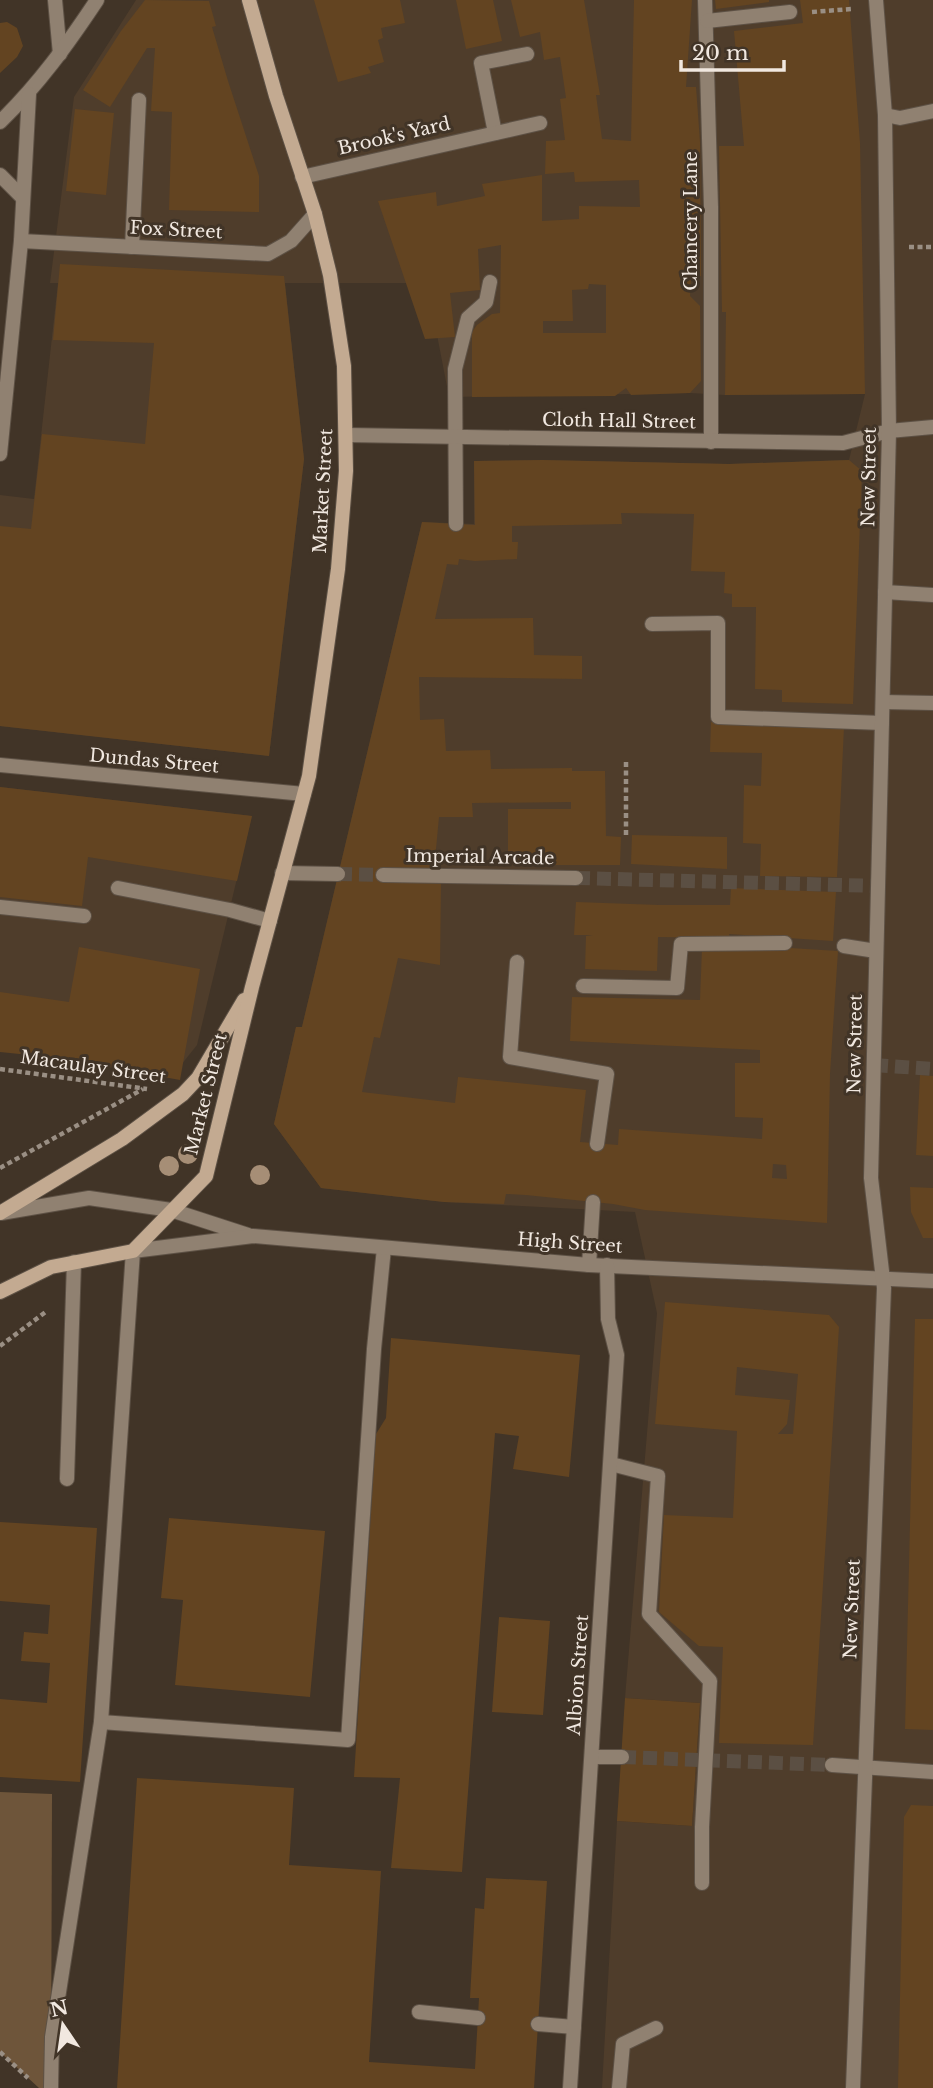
<svg xmlns="http://www.w3.org/2000/svg" width="933" height="2088" font-family="'Libre Baskerville',serif">
  <rect width="100%" height="100%" fill="#413427"/>
  <!-- built -->
  <g fill="#4f3d2b">
    <polygon points="136,0 933,0 933,2088 602,2088 617,1821 692,1826 700,1703 625,1698 657,1313 635,1212 444,1202 321,1188 274,1124 296,1027 302,1027 422,522 474,524 474,461 542,460 729,464 849,460 865,394 725,395 690,393 449,397 427,283 285,283 304,459 269,756 0,726 0,495 34,499 58,283 50,283 74,97"/>
    <polygon points="0,787 252,816 197,1045 177,1070 0,1042"/>
  </g>
  <!-- green -->
  <polygon fill="#6e553a" points="0,1792 52,1794 51,2088 39,2088 0,2052"/>
  <!-- building -->
  <g fill="#634421" fill-rule="evenodd">
    <polygon points="145,0 209,1 216,26 212,27 228,81 259,176 259,212 169,210 172,112 151,111 155,48 147,48 110,107 83,90 121,31"/>
    <polygon points="314,0 400,0 405,23 381,28 383,38 378,40 384,62 368,67 371,73 338,82"/>
    <polygon points="456,0 493,0 502,41 466,49"/>
    <path d="M511 0H584L600 95H596L602 139 631 141 634 0H692L686 87H696L700 142 701 276 691 279 690 296 700 306 701 381 690 393 631 395 626 388 615 396 472 397V332L477 325 492 314 500 313 501 245 478 249 480 290 450 293 455 337 425 339 378 201 436 192 437 206 485 196 482 184 542 175V221L579 219V206L640 207 639 180 575 182 574 172 545 174 546 141 565 140 560 99 566 98 560 57 544 60 540 32 520 37ZM589 284 606 285V333H543V321H573L572 290 588 289Z"/>
    <polygon points="715,0 769,0 769,2 716,9"/>
    <polygon points="800,0 849,0 860,143 865,394 725,395 726,312 722,312 719,146 744,146 734,31 803,23"/>
    <polygon points="7,22 17,28 23,46 17,57 0,73 0,23"/>
    <polygon points="75,109 114,113 106,195 66,191"/>
    <polygon points="60,264 284,276 304,459 269,756 0,726 0,526 31,529 42,434 145,444 154,343 53,340"/>
    <path d="M542 460 729 464 849 460 862 471 853 704 782 702V690L755 689 756 607H732V594L724 593 725 572 691 571 694 514 621 513 622 524 512 526V542H518L517 559 475 561 459 559 458 565 447 564 435 619 533 618 534 655 582 656V679L419 677 420 720 444 719 446 751 490 750 491 769 572 768V771H605L606 836 621 837 620 865H508V809H571V802L472 803 473 817H439L434 870 441 881 440 965 398 958 380 1038 374 1037 362 1092 455 1103 458 1077 586 1090 580 1142 618 1145 619 1129 762 1139 763 1118 735 1117V1063H760V1050L570 1041 572 997 700 1000 702 948 760 951V946L838 951 830 1074 827 1223 645 1210 613 1204 526 1195 506 1194 504 1204 444 1202 321 1188 274 1124 296 1027H302L422 522 475 525 474 461ZM773 1164 786 1165 787 1179 772 1178Z"/>
    <polygon points="711,722 844,727 837,877 760,876 761,844 743,843 744,785 761,786 762,753 710,752"/>
    <polygon points="0,787 252,816 237,881 88,857 82,906 0,897"/>
    <polygon points="632,835 727,837 727,869 631,864"/>
    <polygon points="731,888 836,892 833,941 729,934 730,938 658,937 657,971 585,969 586,936 593,935 574,935 576,902 659,905 730,905"/>
    <polygon points="79,947 200,969 180,1080 59,1058 0,1052 0,992 69,1002"/>
    <polygon points="920,1075 933,1076 933,1156 916,1155"/>
    <polygon points="910,1187 933,1188 933,1238 923,1238 911,1212"/>
    <path d="M665 1302 829 1315 839 1327 813 1745 719 1743 723 1647 699 1646 659 1612 664 1515 733 1518 737 1431 655 1424ZM737 1367 798 1374 793 1434H778L787 1424 790 1400 735 1395Z"/>
    <polygon points="915,1319 933,1319 933,1730 905,1729"/>
    <polygon points="391,1338 580,1355 569,1477 513,1469 519,1436 495,1433 462,1872 391,1868 400,1778 354,1777 376,1434 386,1418"/>
    <polygon points="169,1518 325,1531 310,1697 175,1685 183,1600 161,1598"/>
    <polygon points="0,1522 97,1528 80,1782 0,1777 0,1699 47,1703 50,1663 21,1661 24,1632 48,1634 50,1605 0,1601"/>
    <polygon points="499,1617 550,1621 543,1715 492,1712"/>
    <polygon points="625,1698 700,1703 692,1826 617,1821"/>
    <polygon points="137,1778 294,1788 289,1865 381,1871 369,2062 475,2069 479,1998 470,1998 475,1908 484,1909 486,1878 547,1881 534,2088 117,2088"/>
    <polygon points="911,1805 933,1806 933,2088 898,2088 904,1817"/>
  </g>
  <g fill="none" stroke-linecap="round" stroke-linejoin="round">
    <!-- street-tunnel -->
    <g stroke="#5b4f43" stroke-width="14" stroke-dasharray="14 7" stroke-linecap="butt">
      <polyline points="338,874 383,875"/>
      <polyline points="576,878 878,886"/>
      <polyline points="874,1065 933,1069"/>
      <polyline points="622,1757 832,1765"/>
    </g>
    <defs>
      <g id="lane">
        <polyline points="705,0 711,207 711,442"/>
        <polyline points="707,21 790,12"/>
        <polyline points="495,133 481,63 527,54"/>
        <polyline points="302,177 540,123"/>
        <polyline points="132,247 139,100"/>
        <polyline points="456,524 455,369 468,318 486,302 490,282"/>
        <polyline points="652,624 718,623 718,717 882,723"/>
        <polyline points="844,946 876,951"/>
        <polyline points="517,962 510,1057 607,1074 597,1144"/>
        <polyline points="583,986 677,988 681,944 785,943"/>
        <polyline points="589,1265 593,1202"/>
        <polyline points="611,1464 658,1476 649,1614 710,1681 702,1827 702,1883"/>
        <polyline points="67,1479 74,1262"/>
        <polyline points="419,2012 478,2018"/>
        <polyline points="538,2024 574,2027"/>
        <polyline points="619,2088 623,2044 656,2028"/>
      </g>
      <g id="street">
        <polyline points="55,0 60,54"/>
        <polyline points="885,115 900,118 933,111"/>
        <path d="M0 122C39 84 67 45 97 0"/>
        <polyline points="0,175 23,198"/>
        <polyline points="21,241 268,254 291,241 315,214"/>
        <polyline points="347,435 843,443 889,431 933,427"/>
        <polyline points="0,454 21,241 29,94"/>
        <polyline points="885,592 933,595"/>
        <polyline points="883,702 933,703"/>
        <polyline points="0,765 304,794"/>
        <polyline points="282,873 338,874"/>
        <polyline points="383,875 576,878"/>
        <polyline points="118,888 230,910 270,921"/>
        <polyline points="0,907 84,916"/>
        <polyline points="1,1213 89,1198 171,1210 248,1235"/>
        <polyline points="101,1722 348,1740 374,1349 384,1248"/>
        <polyline points="592,1757 622,1757"/>
        <polyline points="832,1765 933,1772"/>
        <polyline points="51,2088 52,2037 101,1722 133,1251 253,1236 589,1265 933,1281"/>
        <polyline points="570,2088 617,1355 608,1319 607,1265"/>
        <polyline points="853,2088 884,1288 871,1178 889,431 885,115 876,0"/>
      </g>
      <g id="secondary">
        <polyline points="0,1213 122,1139 183,1094 198,1078 244,1000"/>
        <polyline points="0,1292 51,1267 133,1251 206,1176 252,987 309,776 338,569 346,471 344,366 330,275 315,214 276,96 249,0"/>
      </g>
    </defs>
    <!-- lane casing -->
    <use href="#lane" stroke="#5d5145" stroke-width="16"/>
    <!-- street casing -->
    <use href="#street" stroke="#5d5145" stroke-width="16"/>
    <!-- secondary casing -->
    <use href="#secondary" stroke="#5d5145" stroke-width="16"/>
    <!-- path -->
    <g stroke="#9a8f84" stroke-width="4.5" stroke-dasharray="5 3.5" stroke-linecap="butt">
      <polyline points="812,12 852,9"/>
      <polyline points="909,247 933,247"/>
      <polyline points="626,835 626,760"/>
      <polyline points="0,1069 147,1089"/>
      <polyline points="0,1168 143,1089"/>
      <polyline points="0,1346 47,1311"/>
      <polyline points="0,2052 28,2078"/>
    </g>
    <!-- lane -->
    <use href="#lane" stroke="#908171" stroke-width="14"/>
    <!-- street -->
    <use href="#street" stroke="#908171" stroke-width="14"/>
    <!-- secondary -->
    <use href="#secondary" stroke="#c3aa91" stroke-width="14"/>
  </g>
  <!-- trees -->
  <g fill="#a68e76">
    <circle cx="188" cy="1154" r="10"/>
    <circle cx="169" cy="1166" r="10"/>
    <circle cx="260" cy="1175" r="10"/>
  </g>
  <g text-anchor="middle" stroke-width="6" stroke-linejoin="round" paint-order="stroke">
    <!-- street labels -->
    <g font-size="18" fill="#f1e8e0" stroke="#413427">
      <text transform="translate(394 136) rotate(-13)" y="6">Brook's Yard</text>
      <text transform="translate(691 221) rotate(-90)" y="6">Chancery Lane</text>
      <text transform="translate(176 230) rotate(3)" y="6">Fox Street</text>
      <text transform="translate(619 421) rotate(1)" y="6">Cloth Hall Street</text>
      <text transform="translate(869 477) rotate(-89)" y="6">New Street</text>
      <text transform="translate(323 491) rotate(-87)" y="6">Market Street</text>
      <text transform="translate(154 761) rotate(5)" y="6">Dundas Street</text>
      <text transform="translate(480 857) rotate(1)" y="6">Imperial Arcade</text>
      <text transform="translate(855 1044) rotate(-89)" y="6">New Street</text>
      <text transform="translate(93 1067) rotate(8)" y="6">Macaulay Street</text>
      <text transform="translate(206 1094) rotate(-76)" y="6">Market Street</text>
      <text transform="translate(570 1243) rotate(4)" y="6">High Street</text>
      <text transform="translate(852 1609) rotate(-88)" y="6">New Street</text>
      <text transform="translate(578 1675) rotate(-86)" y="6">Albion Street</text>
    </g>
  </g>
  <!-- north arrow -->
  <g transform="translate(63 2025) rotate(347)" stroke="#413427" stroke-width="5" paint-order="stroke">
  <path d="M0-5L12 26L0 18L-12 26Z" fill="#f1e8e0"/>
  <text y="-10" font-size="19" font-weight="bold" text-anchor="middle" fill="#f1e8e0">N</text>
  </g>
  <!-- scale -->
  <path d="M681 60v10h103v-10" fill="none" stroke="#f1e8e0" stroke-width="3.5"/>
  <text x="692" y="60" font-size="21" fill="#f1e8e0" stroke="#413427" stroke-width="5" paint-order="stroke">20 m</text>
</svg>
